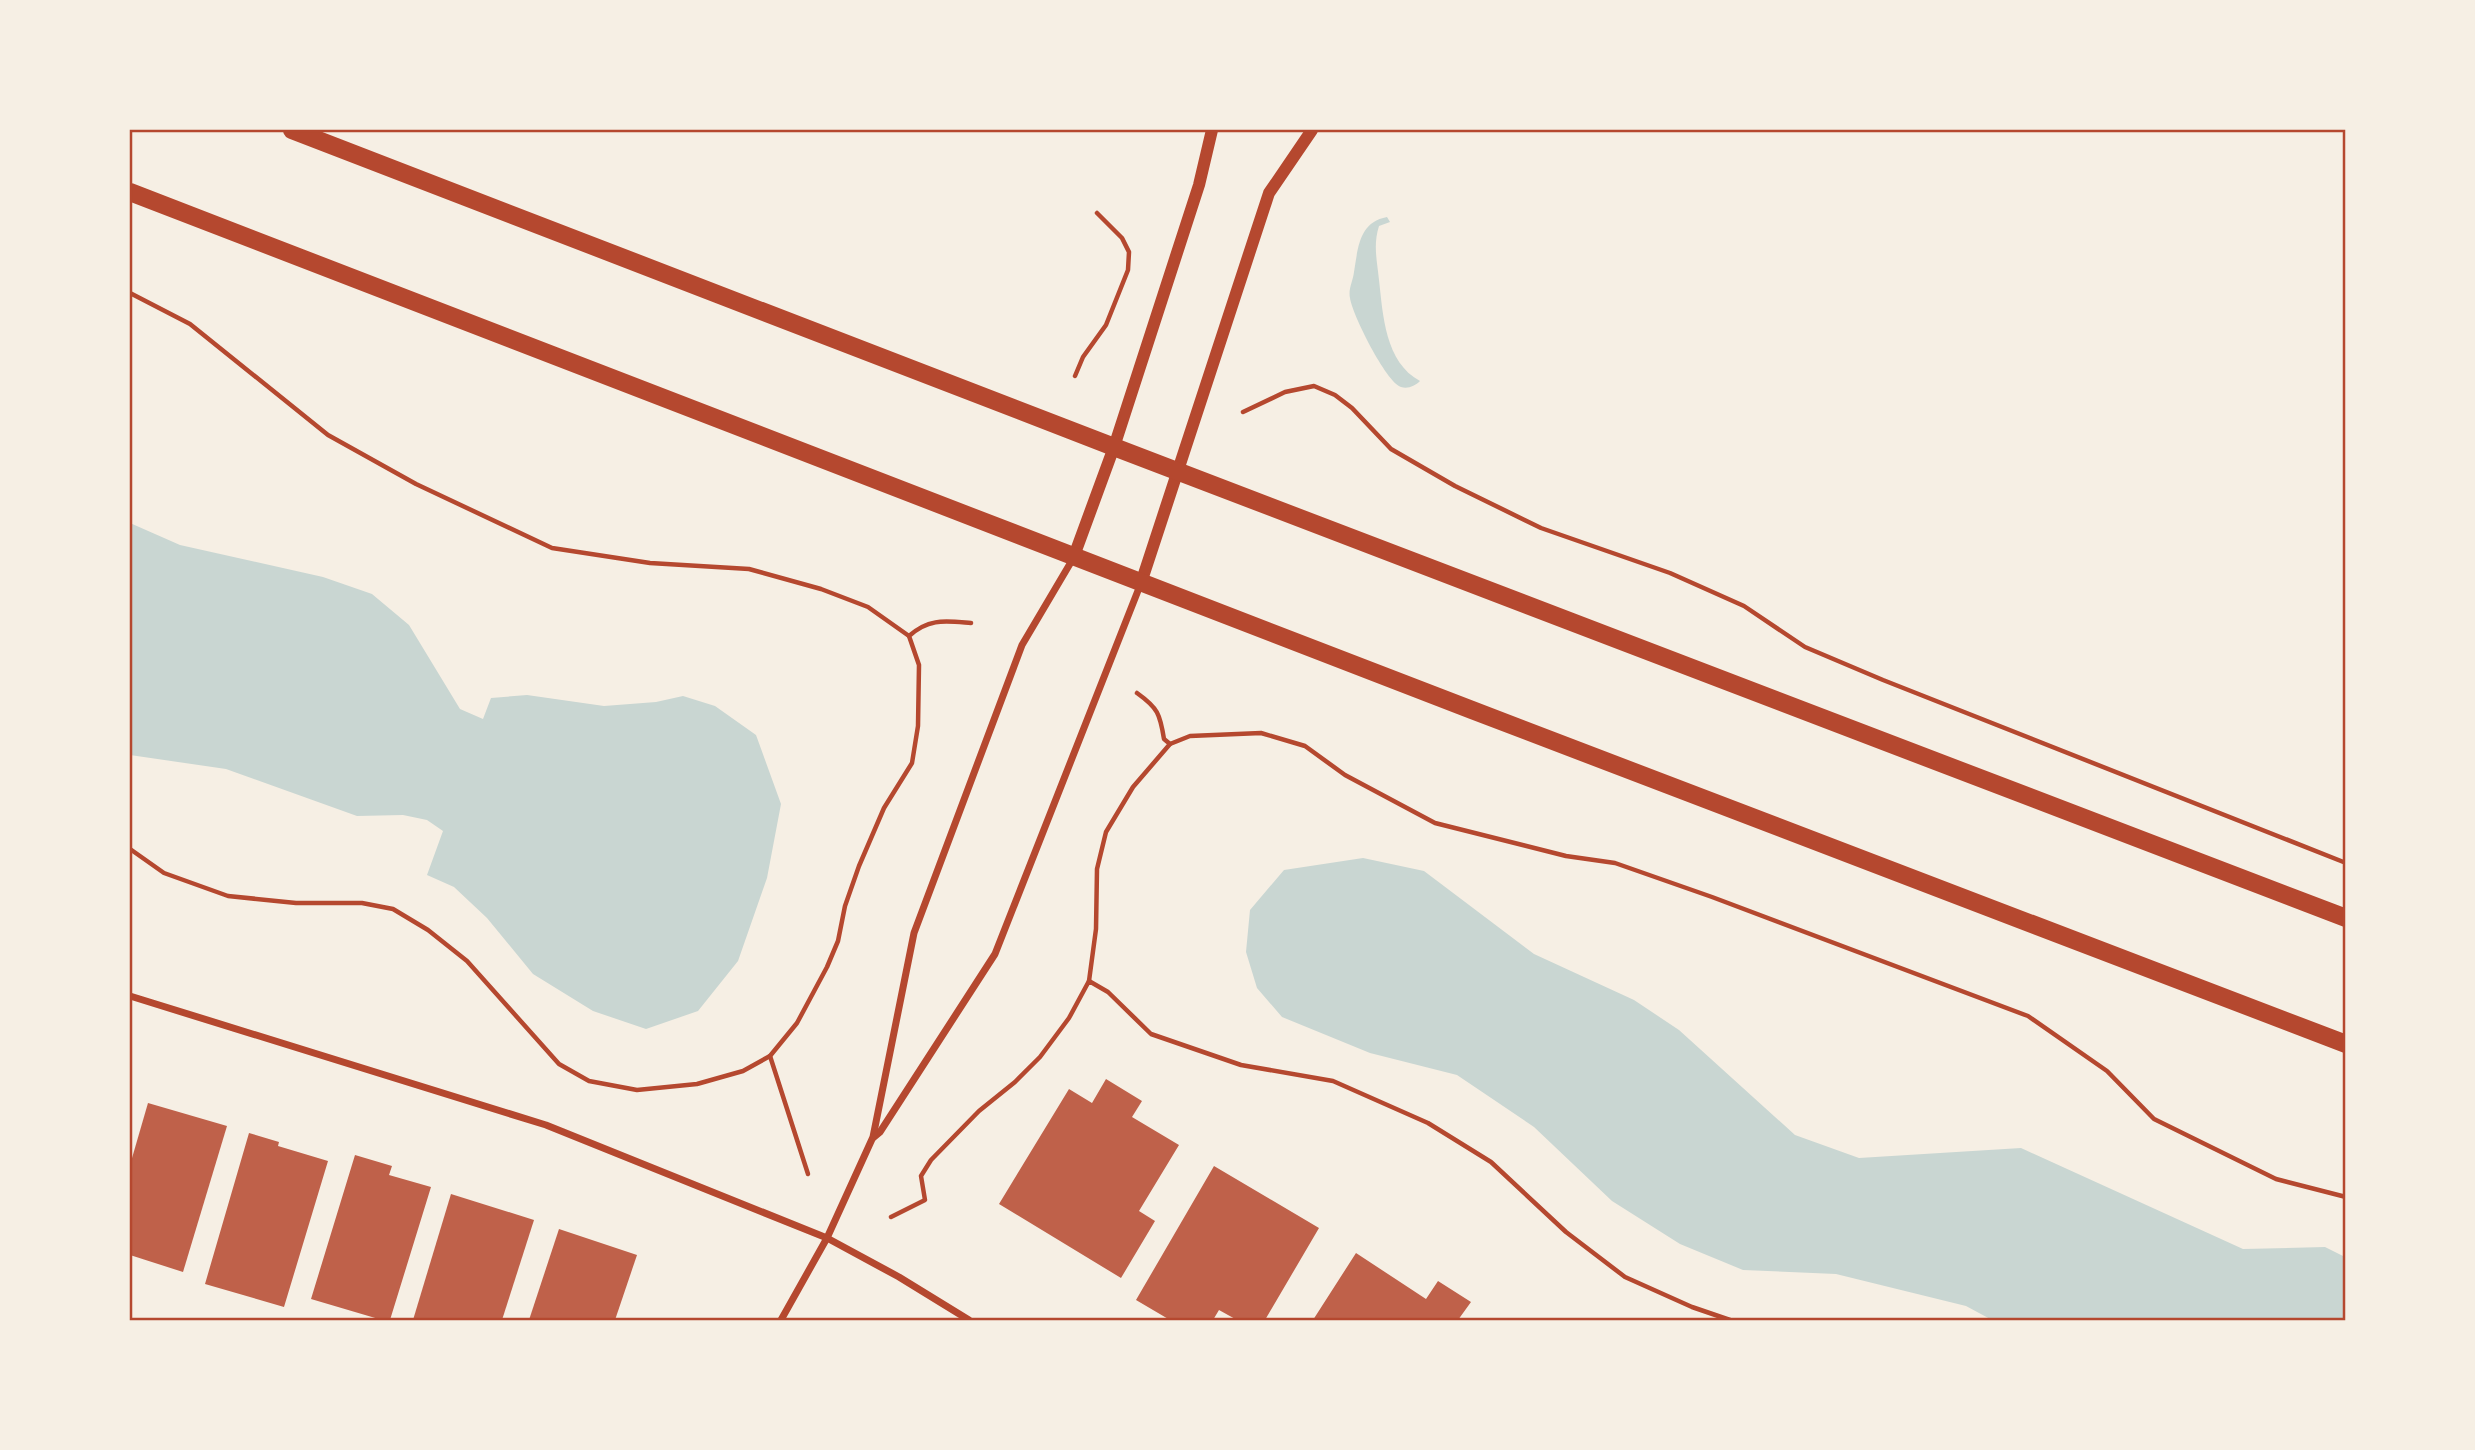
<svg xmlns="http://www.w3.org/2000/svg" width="2475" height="1450" font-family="'Fira Sans',sans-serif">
  <rect width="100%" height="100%" fill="#f6efe4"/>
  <!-- water -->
  <g fill="#c9d6d2">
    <path d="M1387 217 1390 222 1379 226C1373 245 1377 260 1379 280 1383 315 1385 362 1420 381 1415 386 1408 389 1401 387 1386 382 1352 314 1350 298 1348 289 1353 281 1354 272 1358 248 1359 222 1387 217Z"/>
    <polygon points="130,523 180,545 323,577 372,594 409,625 460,709 483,719 491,698 527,695 604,706 656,702 683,696 715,706 756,735 781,804 767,878 738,961 698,1011 646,1029 593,1011 533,974 487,918 454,887 427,875 443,831 427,820 403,815 357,816 226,769 130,755"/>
    <polygon points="1363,858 1424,871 1534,954 1634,1000 1679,1030 1795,1135 1859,1158 2021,1148 2243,1249 2325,1247 2345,1257 2345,1320 1992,1320 1966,1306 1836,1274 1743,1270 1680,1244 1612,1201 1534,1127 1457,1075 1370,1053 1282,1017 1257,988 1246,952 1250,910 1284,870"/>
  </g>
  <!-- building -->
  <g fill="#bf614a">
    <polygon points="1106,1079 1142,1101 1132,1117 1179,1145 1139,1211 1155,1221 1121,1278 999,1204 1069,1089 1092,1103"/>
    <polygon points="148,1103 227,1126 183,1272 130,1255 130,1165"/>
    <polygon points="249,1133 279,1142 278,1146 328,1161 284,1307 205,1284"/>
    <polygon points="355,1155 392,1166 389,1175 431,1187 390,1320 382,1320 311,1299"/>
    <polygon points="1214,1166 1319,1228 1265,1320 1237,1320 1219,1310 1213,1320 1170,1320 1136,1300"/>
    <polygon points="451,1194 534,1220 502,1320 413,1320"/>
    <polygon points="559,1229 637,1255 615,1320 529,1320"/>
    <polygon points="1356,1253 1426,1299 1438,1281 1471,1302 1458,1320 1313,1320"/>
  </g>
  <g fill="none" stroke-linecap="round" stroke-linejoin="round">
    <!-- path -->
    <g stroke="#b5482f" stroke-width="4.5">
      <polyline points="130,293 190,324 328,435 416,484 552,548 650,563 749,569 821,589 868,607 909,636"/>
      <polyline points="1075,376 1083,357 1106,325 1128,270 1129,252 1122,238 1097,213"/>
      <polyline points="1243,412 1285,392 1314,386 1335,395 1352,408 1391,449 1455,486 1541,528 1670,573 1744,606 1805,647 1883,680 2346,863"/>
      <path d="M1137 693C1158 708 1160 714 1164 739L1170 744 1190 736 1261 733 1305 746 1345 775 1435 823 1566 856 1615 863 1712 897 2028 1016 2107 1071 2154 1119 2276 1179 2346 1197"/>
      <path d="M130 849 164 873 228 896 296 903H362L393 909 428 930 467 961 559 1064 589 1081 637 1090 697 1084 743 1071 770 1056 797 1023 827 967 838 941 845 906 859 866 884 808 912 763 918 726 919 665 909 636C929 618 945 621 971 623"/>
      <polyline points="1089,981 1096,929 1097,869 1106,832 1133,787 1170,744"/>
      <polyline points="770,1056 808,1174"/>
      <polyline points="891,1217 925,1200 921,1176 931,1160 979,1111 1015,1082 1040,1057 1069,1018 1089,981 1108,992 1151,1034 1241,1065 1333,1081 1428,1123 1491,1162 1566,1232 1625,1277 1692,1307 1730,1320"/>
    </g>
    <!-- minor -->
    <g stroke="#b5482f" stroke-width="7">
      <polyline points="130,996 546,1125 827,1238 899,1277 969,1320"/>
      <polyline points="874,1137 880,1132 995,954 1141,583"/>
      <polyline points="781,1320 827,1238 873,1137 914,933 1022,645 1074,557"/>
    </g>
    <!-- tertiary -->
    <g stroke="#b5482f" stroke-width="12">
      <polyline points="1074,556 1114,447 1199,185 1212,130"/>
      <polyline points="1141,583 1269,193 1312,130"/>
    </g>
    <!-- primary -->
    <g stroke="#b5482f" stroke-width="18">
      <polyline points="292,130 1114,447 2346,918"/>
      <polyline points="130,192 1472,710 2346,1044"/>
    </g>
  </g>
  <!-- border -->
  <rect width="2475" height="1450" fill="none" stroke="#f6efe4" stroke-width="262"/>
  <rect x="131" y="131" width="2213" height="1188" fill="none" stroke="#b5482f" stroke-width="2.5"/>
</svg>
